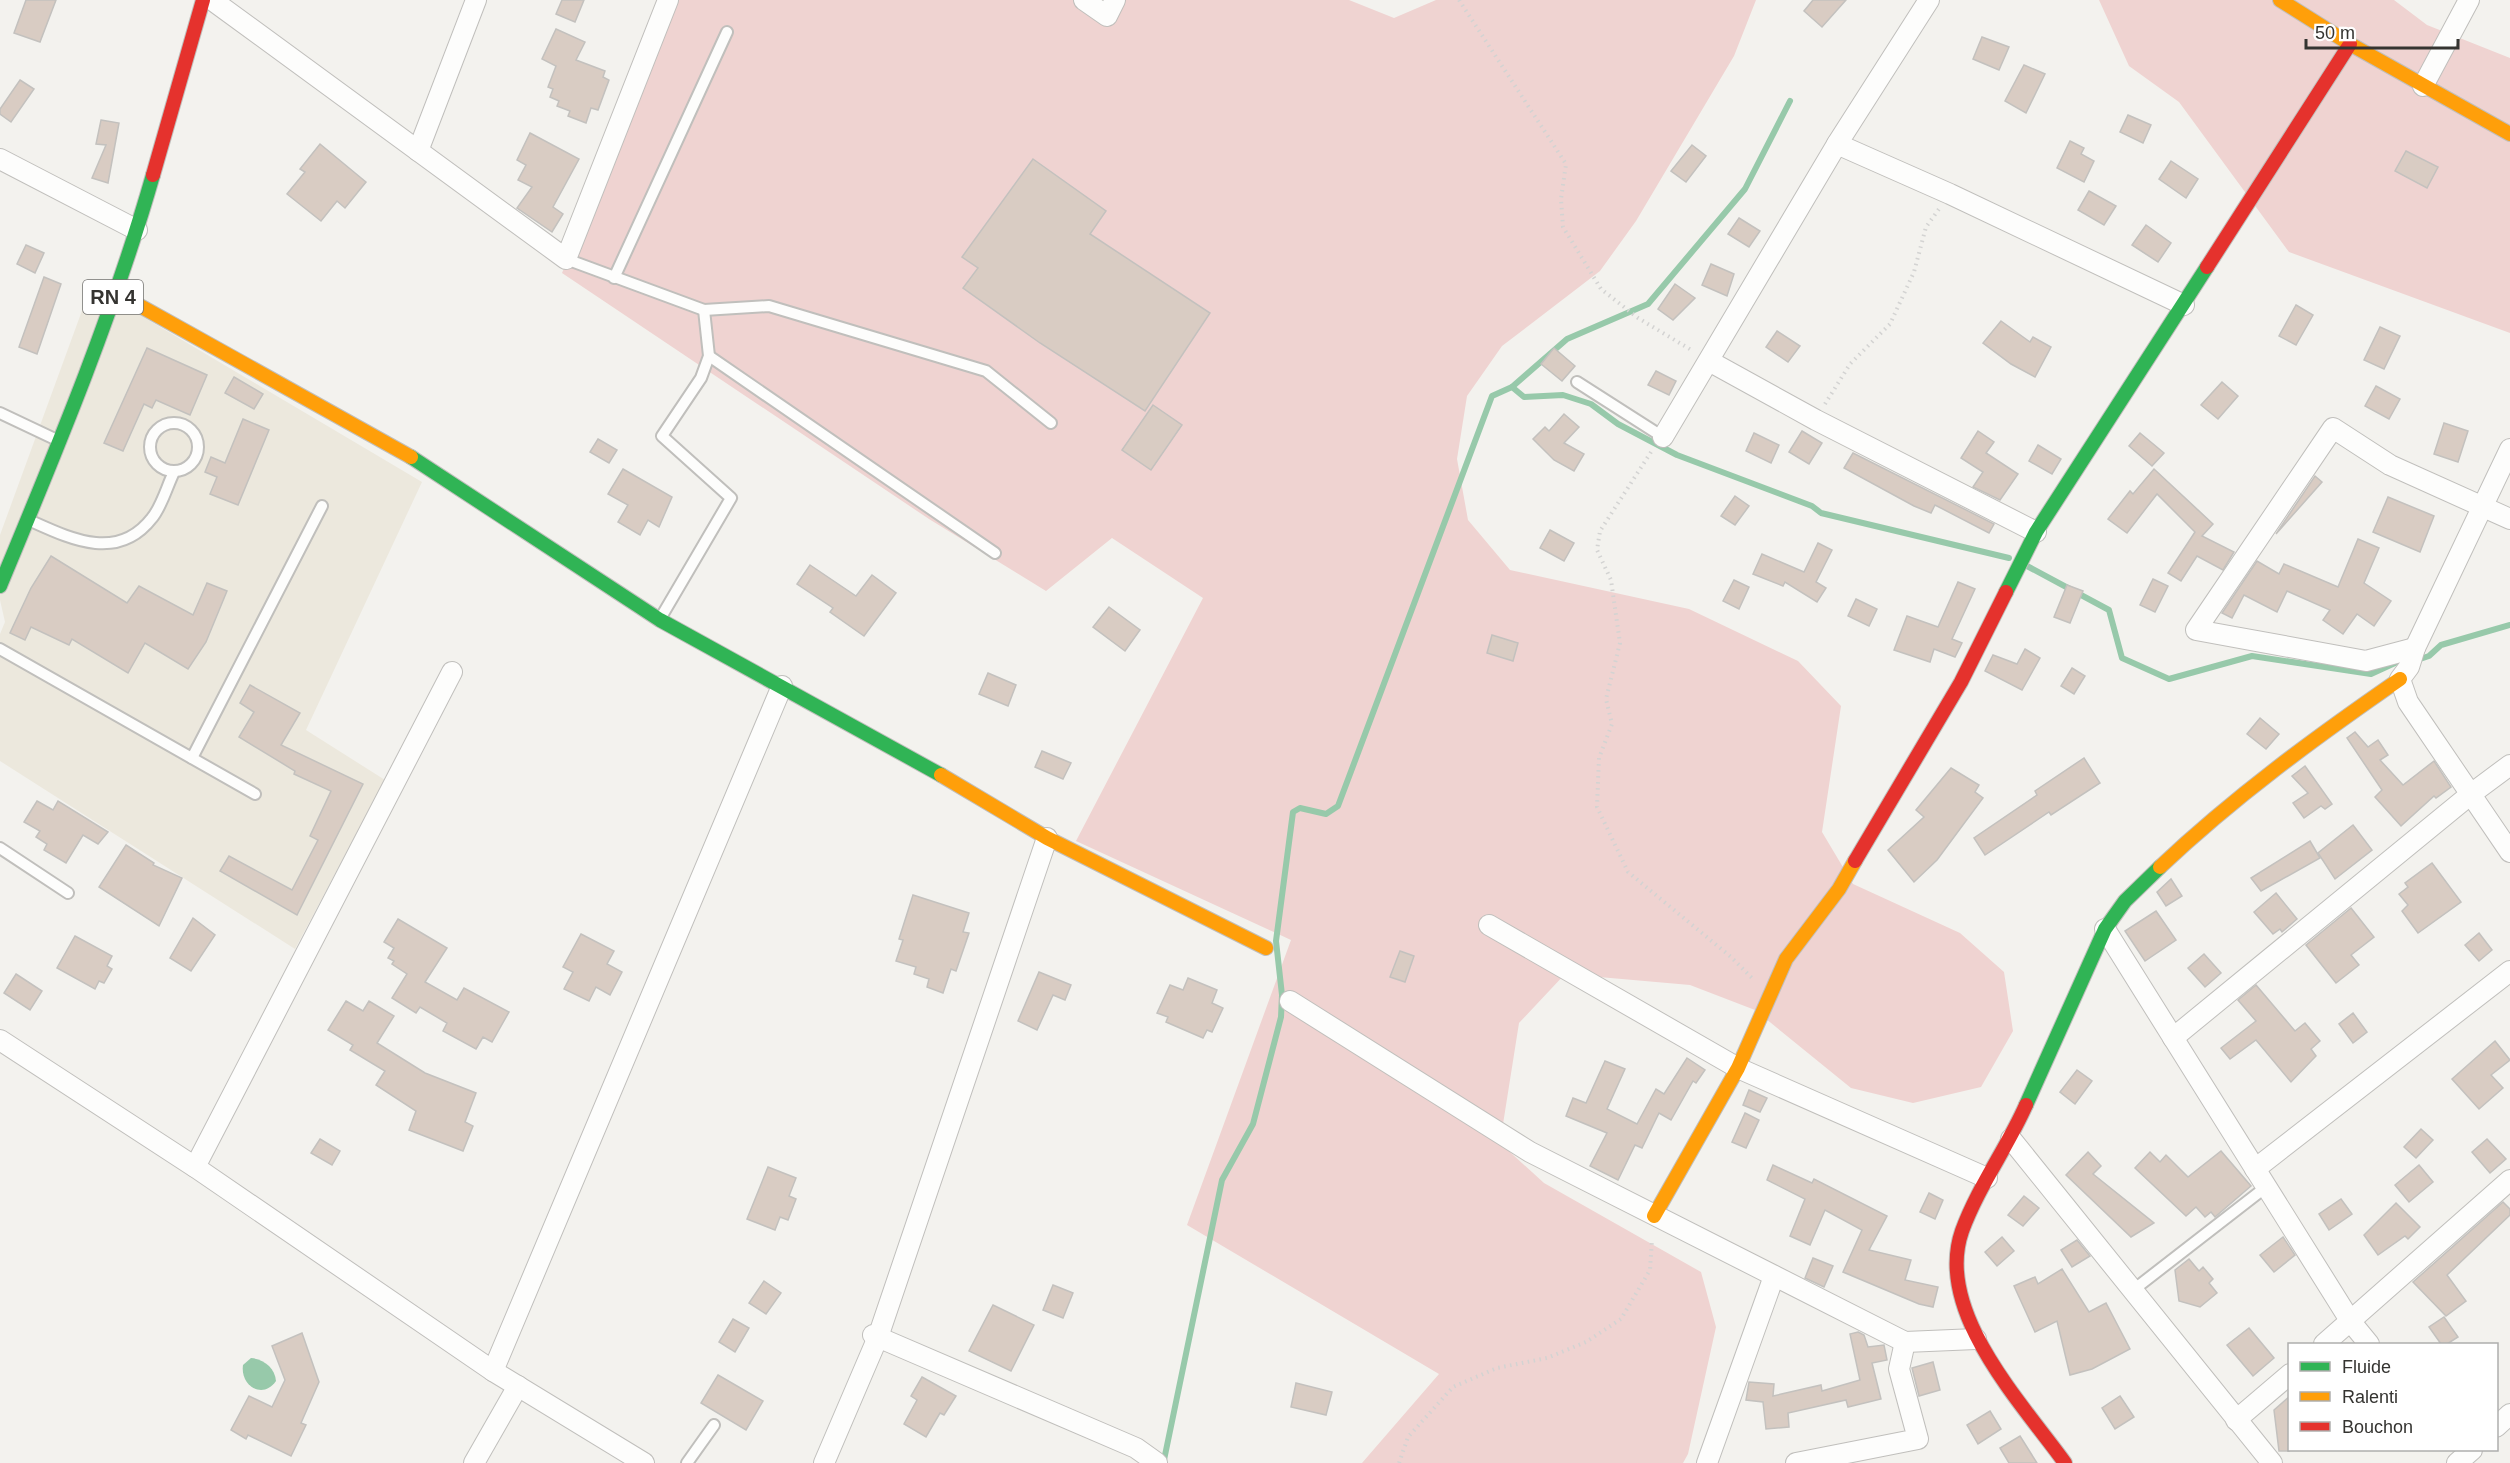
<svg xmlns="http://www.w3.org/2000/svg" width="2510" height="1463" font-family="Arial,sans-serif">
  <rect width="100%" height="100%" fill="#f3f2ee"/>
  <!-- built -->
  <polygon fill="#ece8dd" points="91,286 422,482 306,730 385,780 295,949 0,761 0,634 5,622 0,600 0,535"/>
  <!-- green -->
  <g fill="#efd3d1">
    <polygon points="679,0 1349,0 1394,18 1436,0 1756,0 1734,56 1636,221 1600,271 1502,346 1467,396 1457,459 1468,520 1510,570 1689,609 1798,661 1841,706 1822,832 1853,884 1960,933 2004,972 2013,1031 1981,1087 1913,1103 1851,1088 1755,1010 1690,985 1565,974 1519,1023 1500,1143 1544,1183 1701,1272 1716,1327 1688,1454 1683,1463 1362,1463 1439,1374 1187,1225 1291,940 1076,841 1203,598 1112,538 1046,591 929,519 562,273"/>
    <polygon points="2099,0 2394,0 2427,25 2510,58 2510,333 2289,252 2179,102 2129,66"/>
  </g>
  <!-- water -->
  <path fill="#97c9aa" d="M251 1358C264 1359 275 1368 276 1381 263 1400 240 1386 243 1365Z"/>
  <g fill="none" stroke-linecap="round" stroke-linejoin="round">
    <!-- stream -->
    <g stroke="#97c9aa" stroke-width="6">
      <polyline points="1512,387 1567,339 1648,304 1745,189 1790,101"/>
      <polyline points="2027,566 2109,610 2122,658 2169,679 2252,656 2371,674 2395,663"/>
      <polyline points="2414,661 2429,656 2441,645 2510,625"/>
      <polyline points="1164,1460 1222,1180 1253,1124 1281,1017 1282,995 1276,941 1293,812 1300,808 1326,814 1338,806 1492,396 1512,387 1524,397 1563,395 1591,404 1618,424 1677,455 1812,506 1821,513 2009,558"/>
    </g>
  </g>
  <!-- building -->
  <g fill="#d9ccc3" stroke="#c3c1be" stroke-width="1.5">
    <polygon points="26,0 56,0 40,42 14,33"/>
    <polygon points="562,0 584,0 575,22 556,14"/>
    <polygon points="1813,0 1846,0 1822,27 1804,11"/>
    <polygon points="556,29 585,42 576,60 605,71 603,77 609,80 598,110 591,108 586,123 568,116 570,111 557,106 559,101 550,97 553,89 548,87 556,66 542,59"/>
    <polygon points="1982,37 2009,47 1999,70 1973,59"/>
    <polygon points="2024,65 2045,74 2026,113 2005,101"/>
    <polygon points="20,80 34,89 11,122 0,114 0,109"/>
    <polygon points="2128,115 2151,125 2143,143 2120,132"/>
    <polygon points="101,120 119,123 108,183 92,178 106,145 96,144"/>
    <polygon points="530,133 579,159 553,207 563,214 552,232 517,208 532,187 518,180 526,165 517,160"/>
    <polygon points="2070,141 2084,148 2081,154 2094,161 2084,182 2057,168"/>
    <polygon points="320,144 366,182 345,208 337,201 321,221 287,194 305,172 300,169"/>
    <polygon points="1692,145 1706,156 1686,182 1671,171"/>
    <polygon points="2406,151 2438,167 2427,188 2395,171"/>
    <polygon points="1033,159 1106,211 1090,234 1210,313 1145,411 1040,343 963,288 978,268 962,257"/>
    <polygon points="2171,161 2198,179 2186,198 2159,179"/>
    <polygon points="2089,191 2116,206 2104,225 2078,210"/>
    <polygon points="1739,218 1760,231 1749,247 1728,234"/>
    <polygon points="2146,225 2171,243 2158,262 2132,245"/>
    <polygon points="26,245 44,253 35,273 17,264"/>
    <polygon points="1711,264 1734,274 1727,296 1702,285"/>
    <polygon points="44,277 61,284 37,354 19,347"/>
    <polygon points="1675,284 1695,298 1673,320 1658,309"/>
    <polygon points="2296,305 2313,315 2296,345 2279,336"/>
    <polygon points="2001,321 2030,342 2033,337 2051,347 2035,377 2011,364 1983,343"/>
    <polygon points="2380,327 2400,336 2384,369 2364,360"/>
    <polygon points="1777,331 1800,346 1788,362 1766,347"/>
    <polygon points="147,348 207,375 190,415 156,400 152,408 144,404 123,451 104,443"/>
    <polygon points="1554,348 1575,366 1562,381 1541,364"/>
    <polygon points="1656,371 1676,381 1669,395 1648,385"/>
    <polygon points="234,377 263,394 254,409 225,393"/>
    <polygon points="2222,382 2238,396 2218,419 2201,405"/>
    <polygon points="2376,386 2400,399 2389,419 2365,406"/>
    <polygon points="1153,405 1182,425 1151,470 1122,450"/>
    <polygon points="1564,414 1579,427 1564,443 1584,454 1574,471 1554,460 1533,439 1545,427 1549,431"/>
    <polygon points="243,419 269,430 238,505 210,494 217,477 205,472 211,457 225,463"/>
    <polygon points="2444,423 2468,431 2458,462 2434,454"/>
    <polygon points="1802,431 1822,443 1809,464 1789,452"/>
    <polygon points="1978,431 1994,442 1986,453 2018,474 2000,500 1973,487 1983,472 1961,458"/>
    <polygon points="1754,433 1779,445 1771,463 1746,451"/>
    <polygon points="2140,433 2164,453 2152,466 2129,446"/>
    <polygon points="598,439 617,450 609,463 590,452"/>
    <polygon points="2038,445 2061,459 2052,474 2029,461"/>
    <polygon points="1853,453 1994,524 1989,533 1935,505 1931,513 1914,506 1844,468"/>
    <polygon points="623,469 672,497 659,527 648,520 640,535 618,522 628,505 608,494"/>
    <polygon points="2154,469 2213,524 2202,536 2234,552 2223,570 2197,556 2181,581 2168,573 2195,532 2157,494 2127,533 2108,519 2130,491 2133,494"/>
    <polygon points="2315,476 2322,482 2276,534"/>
    <polygon points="1735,496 1749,506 1735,525 1721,516"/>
    <polygon points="2388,497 2434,516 2420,552 2373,532"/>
    <polygon points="1550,530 1574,543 1564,561 1540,548"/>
    <polygon points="2358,539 2379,548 2364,583 2391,601 2374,626 2357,614 2343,634 2323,620 2330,610 2287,591 2277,612 2244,595 2232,618 2222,613 2257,561 2279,574 2284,564 2338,587"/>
    <polygon points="1818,543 1832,550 1816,582 1826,588 1817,602 1785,582 1783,586 1753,574 1762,554 1804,572"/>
    <polygon points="51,556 127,603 139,586 193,615 207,583 227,591 206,642 188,669 145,643 128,673 72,639 69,645 31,627 25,640 10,633 31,588"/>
    <polygon points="810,565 856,596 872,575 896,593 864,636 830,612 833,608 797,584"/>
    <polygon points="2153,579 2168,586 2155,612 2140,605"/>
    <polygon points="1734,580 1749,587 1739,609 1723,601"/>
    <polygon points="1958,582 1975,589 1952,639 1962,643 1955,657 1934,649 1930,662 1894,650 1907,616 1938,627"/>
    <polygon points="2067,585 2083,591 2070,623 2054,617"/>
    <polygon points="1856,599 1877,609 1869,626 1848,616"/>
    <polygon points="1109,607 1140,630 1125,651 1093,627"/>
    <polygon points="1492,635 1518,643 1513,661 1487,653"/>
    <polygon points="2025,649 2040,658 2022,690 1985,671 1993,655 2017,664"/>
    <polygon points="2072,668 2085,676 2074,694 2061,686"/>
    <polygon points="988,673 1016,685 1008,706 979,694"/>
    <polygon points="250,685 300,713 281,745 363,784 297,915 220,871 229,856 292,890 318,840 310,836 331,791 294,774 295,771 239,737 254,712 240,703"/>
    <polygon points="2260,718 2279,734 2266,749 2247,734"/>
    <polygon points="2355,732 2368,747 2378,740 2388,755 2380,760 2403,785 2434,761 2451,787 2436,798 2434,796 2401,826 2375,797 2382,790 2347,738"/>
    <polygon points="1042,751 1071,763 1063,779 1035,767"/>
    <polygon points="2084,758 2100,783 2051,815 2049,812 1985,855 1974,838 2037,795 2035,791"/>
    <polygon points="2305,766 2332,804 2325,809 2321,806 2304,818 2293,803 2308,793 2292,776"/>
    <polygon points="1951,768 1979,785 1975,792 1983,798 1937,860 1914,882 1888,850 1924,817 1916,810"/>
    <polygon points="37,801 53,810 58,801 108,832 98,844 83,835 66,863 44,850 47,844 36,837 40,831 24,822"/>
    <polygon points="2353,825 2372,850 2335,879 2318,853"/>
    <polygon points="2310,841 2320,858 2261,891 2251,878"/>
    <polygon points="126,845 154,863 153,865 182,878 159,926 99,887"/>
    <polygon points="2432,863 2461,902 2418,933 2402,911 2408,905 2399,894 2408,887 2405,883"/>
    <polygon points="2171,879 2182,896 2166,906 2157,892"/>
    <polygon points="2276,893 2297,919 2282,932 2280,929 2273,934 2254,912"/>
    <polygon points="913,895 969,913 963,932 969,933 956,971 951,969 943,993 927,987 929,979 914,974 916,967 896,961 903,940 899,939"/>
    <polygon points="2351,908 2374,937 2351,955 2359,965 2336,983 2306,945"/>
    <polygon points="2156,911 2176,940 2145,961 2125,931"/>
    <polygon points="193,918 215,935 191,971 170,958"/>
    <polygon points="398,919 447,948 425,982 457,1000 464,988 509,1012 492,1042 483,1037 476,1049 443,1031 447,1023 420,1007 416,1013 392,998 407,974 392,964 394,961 388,958 394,948 384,942"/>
    <polygon points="2479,933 2492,950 2479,961 2465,945"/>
    <polygon points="581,934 614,951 607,964 622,972 610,995 596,987 589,1001 564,989 573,972 563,967"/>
    <polygon points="75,936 112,956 107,966 112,969 104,983 99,981 95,989 57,968"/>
    <polygon points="1400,951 1414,956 1405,982 1390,977"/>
    <polygon points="2204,954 2221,973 2205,987 2188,968"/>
    <polygon points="1039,972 1071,985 1065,1000 1053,995 1037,1030 1018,1021"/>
    <polygon points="16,974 42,991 30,1010 4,993"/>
    <polygon points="1188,978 1217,990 1212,1003 1223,1008 1212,1032 1207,1030 1203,1038 1166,1022 1168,1017 1157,1013 1170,985 1183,990"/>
    <polygon points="2256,985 2295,1031 2305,1023 2320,1041 2311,1049 2316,1056 2291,1082 2256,1040 2230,1059 2221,1048 2256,1021 2238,1000"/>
    <polygon points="346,1001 363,1011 369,1001 394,1016 377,1043 425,1073 476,1093 465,1122 473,1126 463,1151 409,1130 416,1111 376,1085 385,1071 350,1050 353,1045 328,1030"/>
    <polygon points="2353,1013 2367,1032 2353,1043 2339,1024"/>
    <polygon points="2495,1041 2510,1060 2491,1075 2503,1088 2479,1109 2452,1079"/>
    <polygon points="1687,1058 1705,1070 1696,1083 1693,1081 1671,1120 1659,1113 1642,1148 1635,1145 1618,1180 1590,1166 1607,1133 1566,1116 1573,1098 1586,1103 1605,1061 1625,1069 1607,1109 1637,1124 1656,1089 1664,1094"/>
    <polygon points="2077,1070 2092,1081 2075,1104 2060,1092"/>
    <polygon points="1749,1090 1767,1098 1760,1112 1743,1105"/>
    <polygon points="1745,1113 1759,1120 1746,1148 1732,1142"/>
    <polygon points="2421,1129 2433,1140 2416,1158 2404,1147"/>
    <polygon points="320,1139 340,1151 332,1165 311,1153"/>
    <polygon points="2487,1139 2506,1159 2490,1173 2472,1152"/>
    <polygon points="2221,1151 2251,1186 2215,1217 2211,1212 2205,1217 2196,1207 2186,1216 2135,1168 2150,1152 2160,1162 2166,1155 2188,1177"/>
    <polygon points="2088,1152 2101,1166 2093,1174 2154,1223 2131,1237 2066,1175"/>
    <polygon points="1773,1165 1812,1183 1814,1179 1887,1216 1869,1250 1911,1260 1905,1280 1938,1287 1933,1307 1919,1304 1843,1272 1862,1230 1825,1210 1810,1245 1790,1236 1805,1199 1767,1180"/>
    <polygon points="2419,1165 2433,1182 2409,1202 2395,1185"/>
    <polygon points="768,1167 796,1178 789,1196 796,1199 788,1220 780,1217 775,1230 747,1219"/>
    <polygon points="1929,1193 1943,1200 1935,1219 1920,1212"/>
    <polygon points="2024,1196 2039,1208 2023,1226 2008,1215"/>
    <polygon points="2341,1199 2352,1214 2329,1230 2319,1214"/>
    <polygon points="2503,1202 2510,1209 2510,1215 2447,1275 2466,1301 2446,1316 2413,1282"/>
    <polygon points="2396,1203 2420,1227 2408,1239 2405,1236 2378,1255 2364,1235"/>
    <polygon points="2002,1237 2014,1251 1997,1266 1985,1252"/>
    <polygon points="2283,1237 2295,1255 2274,1272 2260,1255"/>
    <polygon points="2077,1240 2090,1256 2072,1267 2061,1250"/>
    <polygon points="1813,1258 1833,1266 1824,1287 1805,1278"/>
    <polygon points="2189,1259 2199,1271 2203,1267 2213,1279 2209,1283 2217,1293 2200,1307 2179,1301 2175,1270"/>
    <polygon points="2062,1269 2089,1312 2106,1303 2130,1349 2092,1369 2070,1375 2057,1321 2035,1332 2014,1286 2035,1277 2038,1284"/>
    <polygon points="764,1281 781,1293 766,1314 749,1303"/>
    <polygon points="1053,1285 1073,1293 1063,1318 1043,1310"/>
    <polygon points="993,1305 1034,1325 1011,1371 969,1351"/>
    <polygon points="2444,1317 2458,1337 2447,1344 2441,1344 2429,1327"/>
    <polygon points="733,1319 749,1328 735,1352 719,1342"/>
    <polygon points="2249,1328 2274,1358 2253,1376 2227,1345"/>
    <polygon points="1858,1332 1864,1335 1868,1347 1884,1345 1887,1360 1872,1363 1881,1399 1848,1407 1846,1400 1788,1413 1789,1427 1766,1429 1763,1402 1746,1400 1749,1382 1774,1384 1773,1396 1821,1385 1822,1391 1860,1380 1850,1334"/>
    <polygon points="302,1333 319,1382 301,1423 306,1425 291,1456 248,1435 246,1439 231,1430 249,1396 272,1407 285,1380 272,1346"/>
    <polygon points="1933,1362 1940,1390 1919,1396 1912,1368"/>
    <polygon points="718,1375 763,1401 746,1430 701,1403"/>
    <polygon points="922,1377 956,1396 944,1415 940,1413 926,1437 904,1424 917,1400 911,1396"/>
    <polygon points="1296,1383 1332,1392 1326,1415 1291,1407"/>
    <polygon points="2120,1396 2134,1417 2115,1429 2102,1408"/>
    <polygon points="2289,1397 2289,1451 2279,1451 2274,1410"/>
    <polygon points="1990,1411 2001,1429 1978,1444 1967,1425"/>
    <polygon points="2020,1436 2037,1463 2009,1463 2000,1448"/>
  </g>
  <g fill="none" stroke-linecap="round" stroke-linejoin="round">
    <defs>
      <g id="lane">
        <polyline points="566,259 704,310 769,306 986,371 1051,423"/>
        <polyline points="614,278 727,32"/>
        <polyline points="709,356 995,553"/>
        <polyline points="1577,382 1663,437"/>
        <polyline points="0,413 57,440"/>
        <circle cx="174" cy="447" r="24"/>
        <path d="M31 521C71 539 118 562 152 518 162 506 167 486 174 472"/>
        <polyline points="660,619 731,498 662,436 701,378 709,356 704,310"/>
        <polyline points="0,649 255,794"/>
        <polyline points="192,758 322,506"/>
        <polyline points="0,848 68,893"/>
        <polyline points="2132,1291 2266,1187"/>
        <polyline points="687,1463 714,1425"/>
      </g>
      <g id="street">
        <polyline points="212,0 566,259 668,0"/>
        <polyline points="1084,0 1107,16 1115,0"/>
        <polyline points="2423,86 2469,0"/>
        <polyline points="1837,144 1950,194 2184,305"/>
        <polyline points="418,151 476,0"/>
        <polyline points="0,159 137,230"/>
        <polyline points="1709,361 1816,420 2036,532"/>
        <polyline points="1663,437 1837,144 1929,0"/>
        <polyline points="2510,449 2415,648 2409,667 2400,679 2408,702 2510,852"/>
        <polyline points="2415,648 2366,661 2196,630 2333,428 2390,465 2510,519"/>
        <polyline points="1489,925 1738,1068 1987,1178"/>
        <polyline points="2105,929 2351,1322 2369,1344"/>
        <polyline points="1290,1001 1530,1152 1905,1342 1976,1339"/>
        <polyline points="2173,1038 2471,794 2510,765"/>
        <polyline points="0,1040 195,1167 493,1371 644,1463"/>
        <polyline points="2011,1139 2272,1463"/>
        <polyline points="195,1167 452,672"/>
        <polyline points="2255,1169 2510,971"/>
        <polyline points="873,1335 1136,1448 1157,1463"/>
        <polyline points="2324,1344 2510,1180"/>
        <polyline points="493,1371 782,686"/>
        <polyline points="2236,1420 2290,1374"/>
        <polyline points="2496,1427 2510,1414"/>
        <polyline points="474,1463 518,1386"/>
        <polyline points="824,1463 878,1337 1047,838"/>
        <polyline points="1707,1463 1774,1276"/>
        <polyline points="1796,1463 1918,1439 1899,1369 1905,1342"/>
        <polyline points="2457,1463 2472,1450"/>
      </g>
      <g id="fast">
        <polyline points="411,457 660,620 941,775"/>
        <path d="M0 586C56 451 113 315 153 175"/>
        <polyline points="2006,592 2036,532 2207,267"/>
        <polyline points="2026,1105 2105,929 2125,901 2160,867"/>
      </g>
      <g id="slow">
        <polyline points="2280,0 2350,44 2510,134"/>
        <polyline points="115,292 411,457"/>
        <polyline points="941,775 1047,838 1266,948"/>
        <path d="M2160 867C2234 797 2316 737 2400 679"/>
        <polyline points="1654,1216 1738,1068 1786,959 1839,889 1855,861"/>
      </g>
      <g id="jam">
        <polyline points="153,175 203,0"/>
        <polyline points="2207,267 2350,44"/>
        <polyline points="1855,861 1961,682 2006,592"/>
        <path d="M2026 1105C2007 1148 1978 1187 1962 1231 1934 1311 2021 1402 2065 1463"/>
      </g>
    </defs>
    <!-- lane casing -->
    <use href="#lane" stroke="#c0bfbc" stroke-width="14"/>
    <!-- street casing -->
    <use href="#street" stroke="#c0bfbc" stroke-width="22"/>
    <!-- fast casing -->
    <use href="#fast" stroke="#c0bfbc" stroke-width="16"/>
    <!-- slow casing -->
    <use href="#slow" stroke="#c0bfbc" stroke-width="16"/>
    <!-- jam casing -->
    <use href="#jam" stroke="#c0bfbc" stroke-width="16"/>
    <!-- path -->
    <g stroke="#d3d3d2" stroke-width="4" stroke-dasharray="1.5 4.5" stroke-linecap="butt">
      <polyline points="1459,0 1566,164 1561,199 1563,227 1601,289 1638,318 1693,351"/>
      <polyline points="1825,404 1850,364 1890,324 1914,272 1926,227 1939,209"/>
      <polyline points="1651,452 1600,531 1597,550 1611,580 1620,643 1606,699 1612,724 1599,758 1597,807 1628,872 1731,957 1752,978"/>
      <polyline points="1399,1463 1408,1437 1453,1387 1497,1368 1547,1358 1586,1342 1621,1319 1650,1270 1652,1240"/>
    </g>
    <!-- lane -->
    <use href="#lane" stroke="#fdfdfc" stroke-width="10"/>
    <!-- street -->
    <use href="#street" stroke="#fdfdfc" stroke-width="20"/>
    <!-- fast -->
    <use href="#fast" stroke="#30b455" stroke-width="14"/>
    <!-- slow -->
    <use href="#slow" stroke="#ff9f0a" stroke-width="14"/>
    <!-- jam -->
    <use href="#jam" stroke="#e5322d" stroke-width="14"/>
  </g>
  <g text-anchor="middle" stroke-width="4.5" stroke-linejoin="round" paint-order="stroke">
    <!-- shield labels -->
    <rect fill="#fff" stroke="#72716f" stroke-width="1.5" x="83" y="280" width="60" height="34" rx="4.5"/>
    <g font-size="20" font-weight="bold" fill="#353431">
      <text x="113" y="304">RN 4</text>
    </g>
  </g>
  <!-- legend -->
  <rect x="2288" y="1343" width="210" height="108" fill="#ffffff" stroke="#aeaead" stroke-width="1.5"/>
  <rect x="2300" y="1362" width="30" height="9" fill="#30b455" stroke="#aeaead" stroke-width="1.5"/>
  <text x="2342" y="1373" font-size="18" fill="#353431">Fluide</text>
  <rect x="2300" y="1392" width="30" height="9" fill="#ff9f0a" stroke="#aeaead" stroke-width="1.5"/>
  <text x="2342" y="1403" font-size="18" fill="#353431">Ralenti</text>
  <rect x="2300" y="1422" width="30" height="9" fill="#e5322d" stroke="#aeaead" stroke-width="1.5"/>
  <text x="2342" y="1433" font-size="18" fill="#353431">Bouchon</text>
  <!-- scale -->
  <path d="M2306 39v9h152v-9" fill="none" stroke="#353431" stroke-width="3"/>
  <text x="2315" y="39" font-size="18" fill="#353431" stroke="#ffffff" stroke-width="4.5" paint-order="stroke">50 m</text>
</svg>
